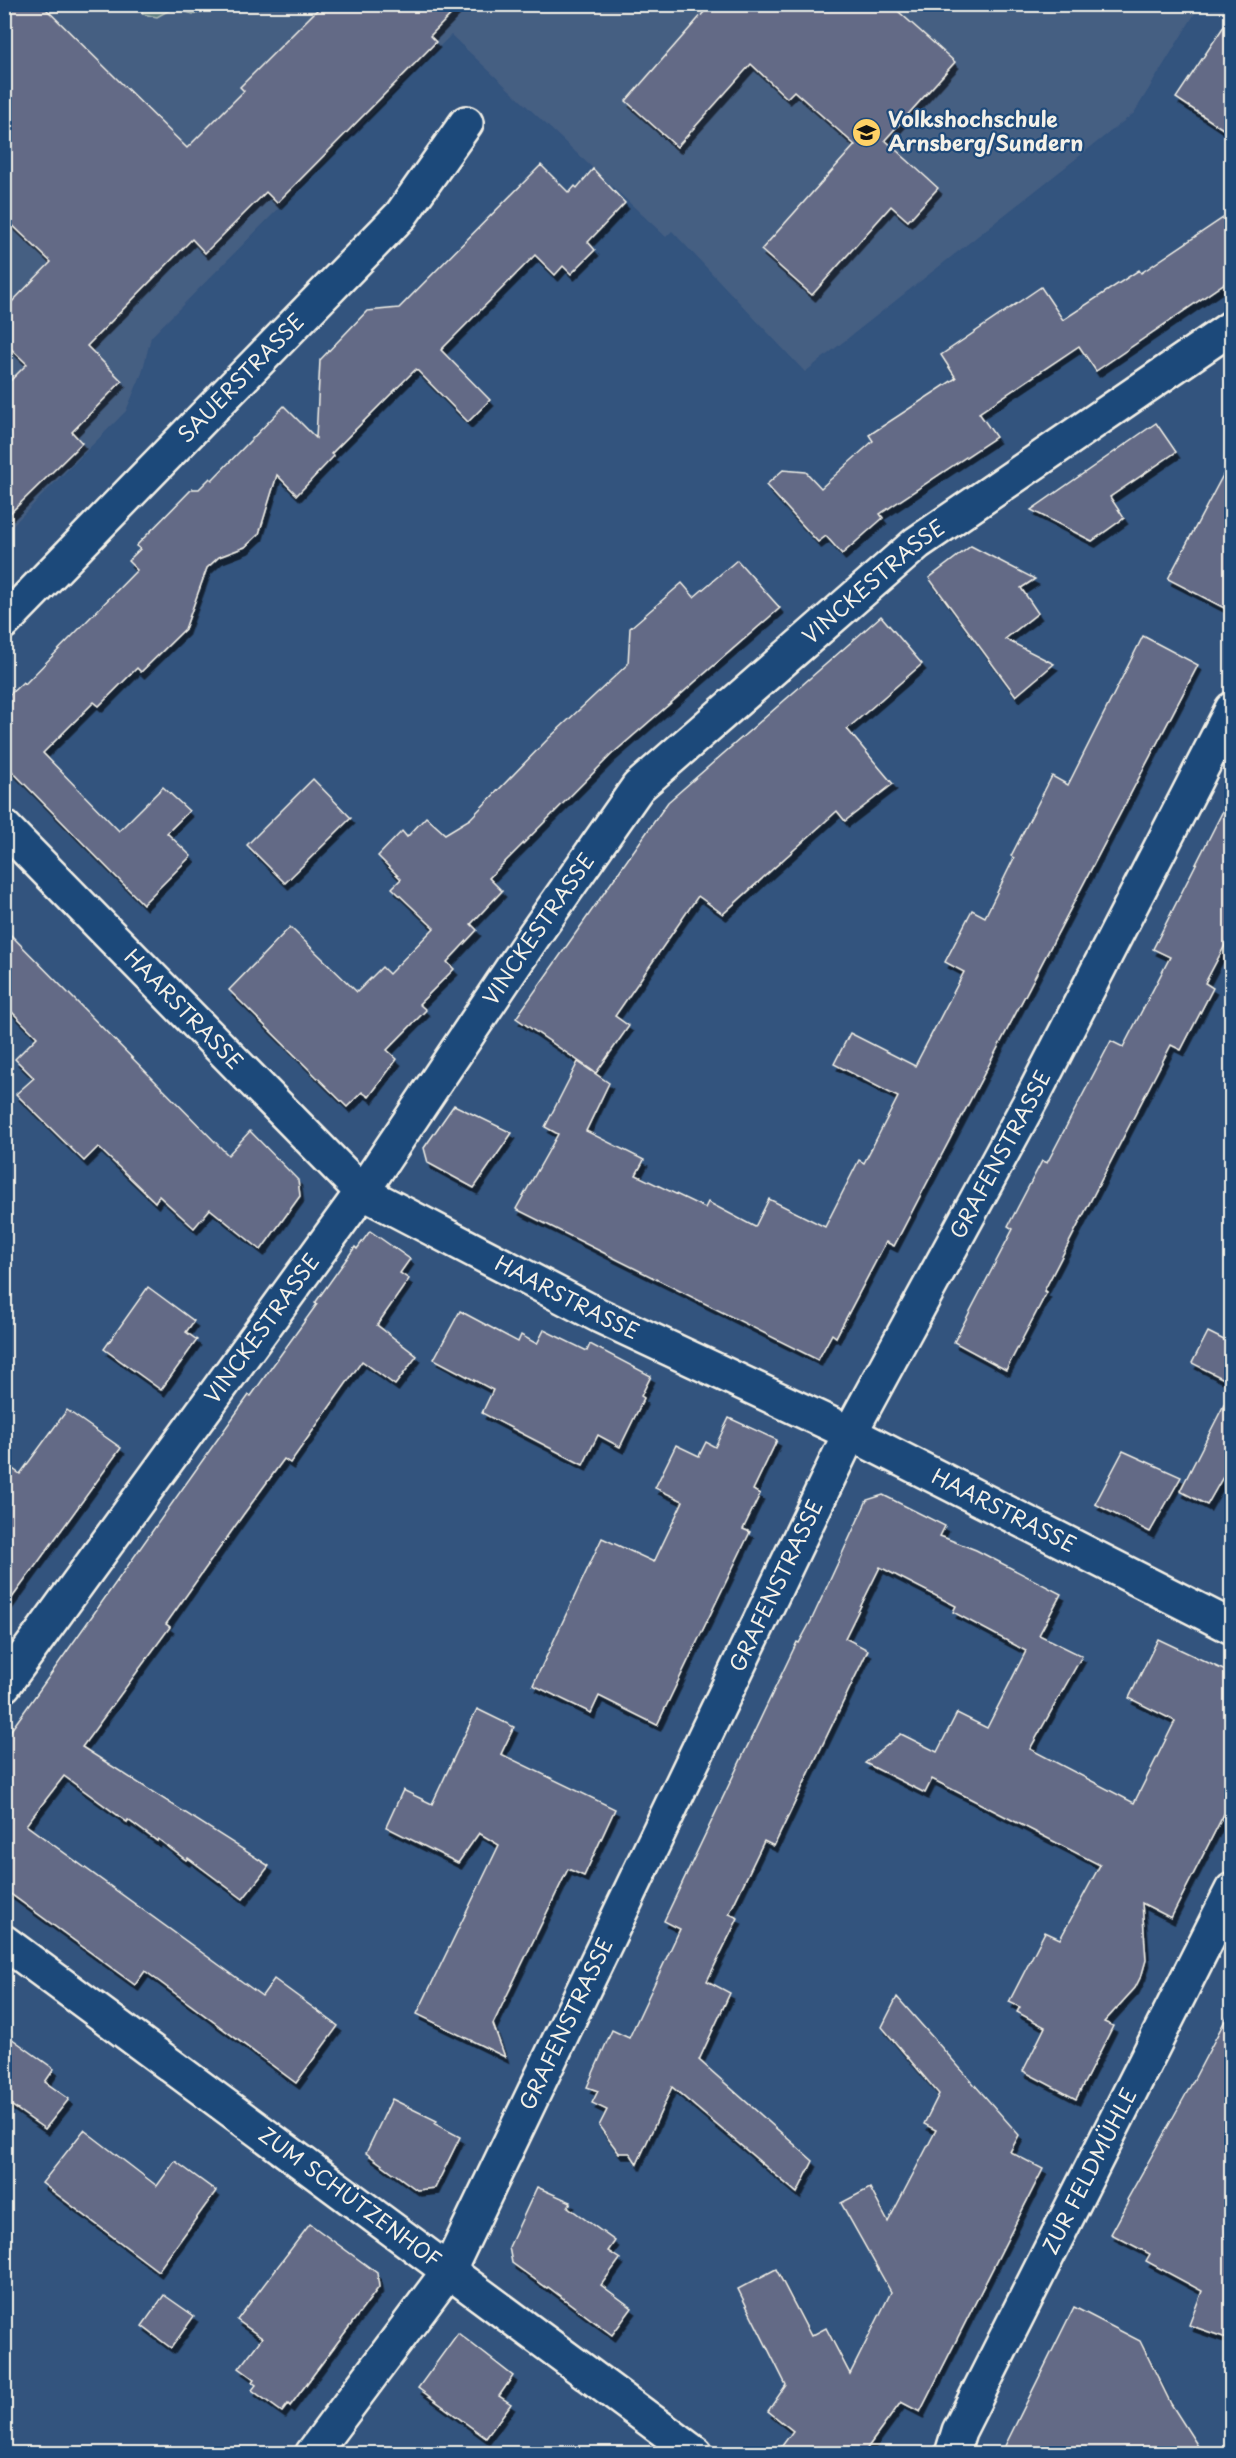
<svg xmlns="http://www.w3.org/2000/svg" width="1236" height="2458" font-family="'Playpen Sans',sans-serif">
  <defs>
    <filter id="shadow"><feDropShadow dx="3.5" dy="6" stdDeviation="0" flood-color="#0009"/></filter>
  </defs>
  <rect width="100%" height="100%" fill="#33547e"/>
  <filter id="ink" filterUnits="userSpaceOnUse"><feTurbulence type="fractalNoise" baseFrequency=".0167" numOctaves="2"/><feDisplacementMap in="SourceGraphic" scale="12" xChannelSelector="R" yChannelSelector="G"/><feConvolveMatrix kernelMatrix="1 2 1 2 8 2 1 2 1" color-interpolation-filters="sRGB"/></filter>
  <g filter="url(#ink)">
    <!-- built -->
    <polygon fill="#455e82" points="5,5 1200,5 1134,113 805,372 672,231 666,237 451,35 151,337 142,373 126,411 5,533"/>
    <!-- green -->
    <polygon fill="#5c7d81" stroke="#a8b7b4" stroke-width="1.5" points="140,5 224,5 193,14 173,8 157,17 143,14"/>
    <!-- building -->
    <g fill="#636b86" stroke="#f4f1e8" stroke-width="1.5" filter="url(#shadow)">
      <polygon points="4,4 41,4 187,148 244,91 240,87 323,4 461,4 430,36 436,42 277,203 266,192 205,253 192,239 87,346 122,381 72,432 82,443 4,519 4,387 27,364 4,342 5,309 51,262 4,217"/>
      <polygon points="711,4 890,4 955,62 885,140 938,188 908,221 891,206 812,295 761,250 855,145 794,91 787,98 751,64 677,147 626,101"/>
      <polygon points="1232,14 1232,135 1176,98"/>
      <polygon points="541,165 569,193 575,186 577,188 593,169 625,203 588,242 595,250 571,274 563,266 555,275 535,255 441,350 490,400 468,422 416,369 331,454 334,456 297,495 277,475 259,534 245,547 219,557 207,568 185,629 141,672 137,668 99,706 94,702 43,753 119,831 163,787 189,811 167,833 191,856 143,904 4,763 4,700 23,682 25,684 137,570 128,561 140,549 136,546 192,489 199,489 210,478 212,480 284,406 316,438 320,360 367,311 399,308"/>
      <polygon points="1232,212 1232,278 1096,371 1079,346 979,413 996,437 880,514 883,518 842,554 826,536 818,542 766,485 783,470 806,472 821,488 873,441 869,435 956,378 941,355 1041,287 1063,320 1139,270 1141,273"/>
      <polygon points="1156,423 1176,452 1110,497 1124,518 1092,541 1031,510"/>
      <polygon points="1232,458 1232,612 1168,579"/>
      <polygon points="971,546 1035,579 1021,588 1038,613 1005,639 1054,664 1016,696 929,578"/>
      <polygon points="737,560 780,608 611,755 489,878 502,891 471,924 477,930 447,962 454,969 419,1004 426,1010 387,1050 397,1059 369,1097 362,1092 347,1107 229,990 290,927 357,992 382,967 389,974 434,928 392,888 401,879 378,856 402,831 407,837 426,817 445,834 470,819 549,738 628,664 630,628 682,583 694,597"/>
      <polygon points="881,616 922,664 847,729 893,784 845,821 837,811 723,914 698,896 615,1016 629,1026 596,1073 516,1018 668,802"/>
      <polygon points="1143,636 1198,665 894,1246 886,1242 836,1337 832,1334 818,1360 516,1209 558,1134 545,1127 578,1062 609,1083 586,1131 644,1160 636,1175 705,1208 708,1202 755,1227 769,1199 825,1227 859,1160 864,1163 898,1097 834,1064 850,1033 915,1066 964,972 945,962 972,910 985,917 1014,858 1011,856 1052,776 1068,785"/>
      <polygon points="313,779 351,818 285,883 247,845"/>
      <polygon points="1232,793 1232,932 1205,983 1213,988 1181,1050 1171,1045 1044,1291 1047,1292 1006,1370 954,1342 1013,1229 1008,1226 1042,1161 1047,1163 1111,1041 1123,1047 1170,957 1153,949"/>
      <polygon points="4,928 228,1155 250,1131 298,1180 300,1196 261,1250 210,1209 194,1228 159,1196 155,1202 98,1147 84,1161 16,1094 34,1078 15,1059 37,1037 4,1004"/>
      <polygon points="454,1105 512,1133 474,1188 428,1163 424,1148"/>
      <polygon points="370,1231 410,1259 400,1273 409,1279 377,1325 417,1356 395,1385 362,1361 290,1463 284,1459 243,1515 166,1624 170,1627 82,1747 269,1866 243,1899 188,1858 186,1860 158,1839 157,1841 128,1820 127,1822 64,1776 26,1825 262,1996 274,1979 338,2026 296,2083 145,1971 135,1985 4,1889 4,1740 249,1395 251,1396 317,1304 315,1303 355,1247 357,1249"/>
      <polygon points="148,1287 194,1321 186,1332 197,1340 161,1390 104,1349"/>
      <polygon points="460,1311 518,1342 521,1335 537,1344 544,1330 587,1351 590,1344 651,1376 641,1396 644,1398 620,1447 598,1435 583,1465 482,1413 493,1390 434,1359"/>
      <polygon points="1208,1332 1232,1344 1232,1383 1192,1363"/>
      <polygon points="1232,1389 1232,1461 1207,1505 1180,1491"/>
      <polygon points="67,1410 121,1448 4,1609 4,1463 20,1474"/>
      <polygon points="729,1418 777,1440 753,1490 760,1494 743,1529 750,1532 657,1725 599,1696 591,1713 533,1685 602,1538 654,1562 683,1501 655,1488 676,1445 699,1456 706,1442 715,1447"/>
      <polygon points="1123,1451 1181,1477 1150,1532 1095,1504"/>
      <polygon points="883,1495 945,1526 940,1536 976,1550 1061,1594 1039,1635 1082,1656 1030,1749 1134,1803 1175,1721 1129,1698 1158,1639 1232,1674 1232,1798 1171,1918 1142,1903 1146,1960 1142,1974 1135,1988 1104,2022 1113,2026 1076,2099 1023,2071 1045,2027 1017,2012 1020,2007 1009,2002 1045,1932 1060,1939 1100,1865 932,1779 925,1793 865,1763 901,1734 937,1752 957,1713 987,1728 1026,1651 953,1612 956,1606 880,1567 845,1638 868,1650 774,1846 764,1841 729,1914 738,1918 707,1981 730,1993 699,2060 813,2161 797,2193 672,2087 637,2164 630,2153 619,2153 599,2126 607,2110 592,2103 598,2091 587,2087 612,2030 629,2038 680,1929 664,1921 797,1642 799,1643 811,1621 867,1500"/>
      <polygon points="477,1709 514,1727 501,1754 615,1809 584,1876 568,1869 493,2024 505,2057 417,2014 499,1845 479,1833 458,1863 386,1827 403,1790 432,1804"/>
      <polygon points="897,1997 1019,2135 1010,2152 1043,2169 920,2412 901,2402 863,2454 776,2454 793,2431 768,2411 786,2385 738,2289 776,2269 811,2336 826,2328 850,2374 891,2292 841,2203 870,2188 888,2222 936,2130 924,2124 939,2094 882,2027"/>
      <polygon points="1232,2007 1232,2340 1189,2325 1202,2291 1146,2261 1150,2254 1111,2234 1129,2201 1127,2200 1190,2087"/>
      <polygon points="4,2033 54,2069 45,2082 69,2099 45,2129 4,2100"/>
      <polygon points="392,2099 437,2121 435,2124 460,2137 435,2188 417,2190 366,2153"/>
      <polygon points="84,2130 157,2186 175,2161 216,2191 158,2271 42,2183"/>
      <polygon points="537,2187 571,2202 568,2207 615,2241 608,2251 620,2259 601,2285 632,2308 612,2335 548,2287 547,2288 512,2263 509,2247"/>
      <polygon points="310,2224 377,2273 379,2287 290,2406 288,2404 282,2412 252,2390 256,2385 252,2382 254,2379 239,2368 262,2338 237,2320"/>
      <polygon points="164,2295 194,2316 171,2348 142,2326"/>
      <polygon points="1074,2307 1140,2341 1171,2404 1203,2454 1001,2454"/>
      <polygon points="458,2333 513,2376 499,2396 511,2404 486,2438 418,2388"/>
    </g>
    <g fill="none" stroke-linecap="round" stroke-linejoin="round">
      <defs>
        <g id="minor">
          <path id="s1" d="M4 622 401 215 466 123"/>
          <path id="s2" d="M4 827 362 1192 600 1316 850 1433 1232 1627"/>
          <path id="s3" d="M4 1685 362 1192 533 937 638 787 917 543 1232 327"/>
          <path id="s4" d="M4 1942 696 2454"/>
          <path id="s5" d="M312 2454 448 2272 850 1433 1032 1098 1232 709"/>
          <path id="s6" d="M952 2454 959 2431 1232 1890"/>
        </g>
      </defs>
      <!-- minor casing -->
      <use href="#minor" stroke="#f4f1e8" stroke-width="38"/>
      <!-- minor -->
      <use href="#minor" stroke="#1f4a7a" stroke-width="33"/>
    </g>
  </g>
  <!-- icons -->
  <defs>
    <symbol id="university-disc" viewBox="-11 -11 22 22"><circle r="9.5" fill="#ffd166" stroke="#1f4a7a"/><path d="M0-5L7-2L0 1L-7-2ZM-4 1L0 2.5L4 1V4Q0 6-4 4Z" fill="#111"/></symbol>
  </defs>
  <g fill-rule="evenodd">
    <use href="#university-disc" x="850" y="116" width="33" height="33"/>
  </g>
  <g text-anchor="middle" stroke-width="4.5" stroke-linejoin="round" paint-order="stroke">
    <!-- poi labels -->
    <g font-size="21" font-weight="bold" fill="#f4f1e8" stroke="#1f4a7a" text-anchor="start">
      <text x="888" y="127">Volkshochschule<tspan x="888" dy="24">Arnsberg/Sundern</tspan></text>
    </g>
    <!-- street labels -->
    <g font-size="21" fill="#f4f1e8" stroke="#1f4a7a">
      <text dy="7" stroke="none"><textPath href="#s1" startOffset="340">SAUERSTRASSE</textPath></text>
      <text dy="7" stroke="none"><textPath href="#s3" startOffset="1412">VINCKESTRASSE</textPath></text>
      <text dy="7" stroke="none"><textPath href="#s3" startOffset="926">VINCKESTRASSE</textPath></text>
      <text dy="7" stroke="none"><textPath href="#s2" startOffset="256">HAARSTRASSE</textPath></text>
      <text dy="7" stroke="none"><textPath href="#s5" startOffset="1474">GRAFENSTRASSE</textPath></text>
      <text dy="7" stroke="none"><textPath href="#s2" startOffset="742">HAARSTRASSE</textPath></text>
      <text dy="7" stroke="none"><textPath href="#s3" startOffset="440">VINCKESTRASSE</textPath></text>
      <text dy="7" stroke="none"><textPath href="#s2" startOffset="1228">HAARSTRASSE</textPath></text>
      <text dy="7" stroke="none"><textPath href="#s5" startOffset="988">GRAFENSTRASSE</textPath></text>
      <text dy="7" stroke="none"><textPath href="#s5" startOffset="502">GRAFENSTRASSE</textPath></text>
      <text dy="7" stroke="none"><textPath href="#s6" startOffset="315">ZUR FELDMÜHLE</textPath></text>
      <text dy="7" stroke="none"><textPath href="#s4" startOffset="430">ZUM SCHÜTZENHOF</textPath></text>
    </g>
  </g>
  <!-- margin -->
  <rect width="1236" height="2458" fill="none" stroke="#1f4a7a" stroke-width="24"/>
  <rect x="12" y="12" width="1212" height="2434" fill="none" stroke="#f4f1e8" stroke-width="2" filter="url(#ink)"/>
</svg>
